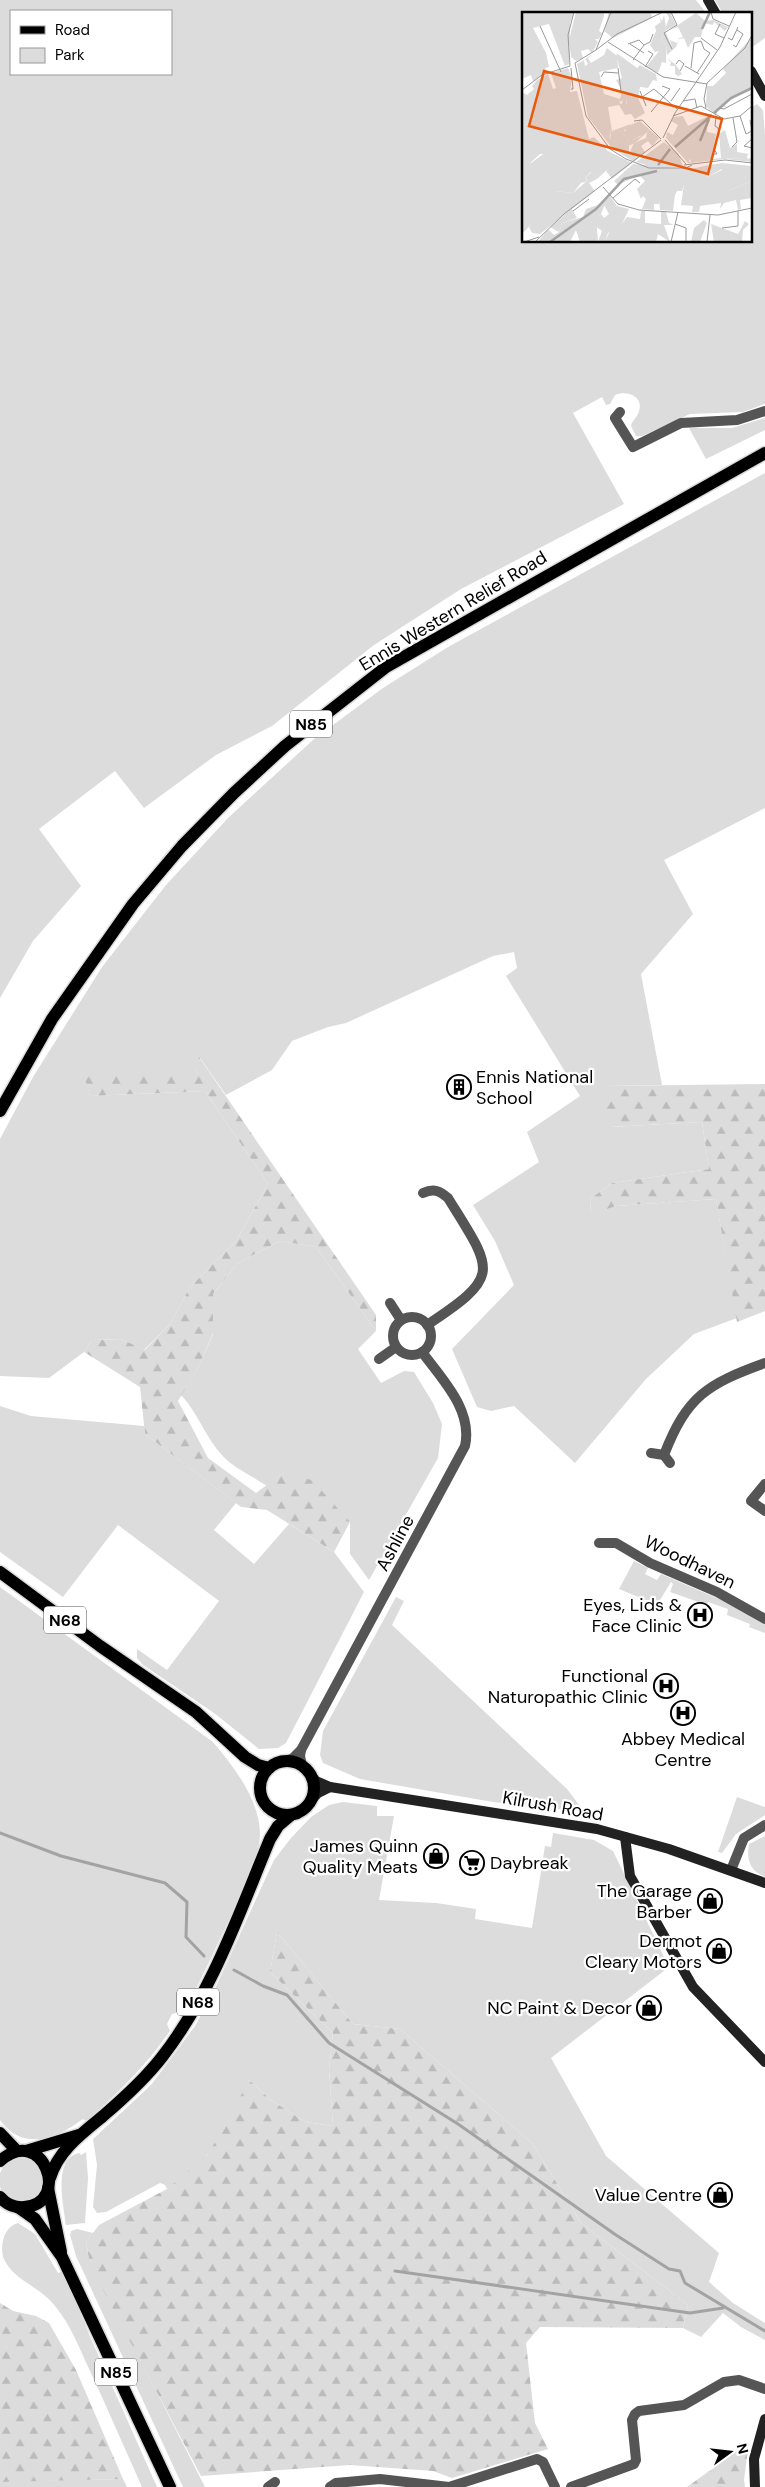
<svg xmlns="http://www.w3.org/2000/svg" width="765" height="2487" font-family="'DM Sans',sans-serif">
  <defs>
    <pattern id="forest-firs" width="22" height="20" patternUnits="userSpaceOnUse" patternTransform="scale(1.25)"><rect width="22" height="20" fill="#dcdcdc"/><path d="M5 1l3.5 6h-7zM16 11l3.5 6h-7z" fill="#bbb"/></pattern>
  </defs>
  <rect width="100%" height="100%" fill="#fff"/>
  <!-- green -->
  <g fill="#dcdcdc" fill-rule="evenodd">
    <path d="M0 0H696L707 14H524V241H751V108L757 104 763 110 765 135V404L743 412 690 414 642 436H636L631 426C632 420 638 417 639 411 644 396 626 390 615 395L610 404 606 405 602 397 573 413 624 504 461 589 374 645 272 726 216 755 144 808 115 771 39 829 81 886 33 941 0 998ZM11 11H171V74H11Z"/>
    <polygon points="715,0 765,0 765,38 751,48 751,14 723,14"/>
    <polygon points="765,418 765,430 706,459 689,428 732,428"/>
    <polygon points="765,473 765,808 664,860 693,914 641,974 662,1085 605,1086 610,1127 702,1122 709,1169 612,1183 590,1199 591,1214 616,1206 716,1199 737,1318 694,1334 646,1379 575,1463 514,1406 491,1411 477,1407 452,1349 514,1285 495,1241 473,1205 539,1162 527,1132 580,1096 506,976 517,968 514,952 493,956 346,1023 328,1027 292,1041 272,1070 226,1095 200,1058 195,1072 84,1072 90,1096 205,1091 268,1184 236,1241 190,1287 170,1324 144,1350 121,1339 92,1340 84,1352 49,1378 0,1376 0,1139 33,1077 102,967 166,885 228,818 314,739 383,688 448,647"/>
    <path d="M280 1241 316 1247 376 1331 358 1349 381 1383 404 1371 414 1372 433 1403 442 1424 438 1458 369 1580 350 1554V1522L283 1473 267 1486C254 1477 238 1470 227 1460 207 1442 199 1414 181 1395L199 1366 213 1334V1294L238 1263Z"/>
    <polygon points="0,1406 31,1416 144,1426 145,1434 236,1503 214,1530 254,1564 289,1524 334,1552 364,1592 286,1743 278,1748 259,1749 214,1713 143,1665 137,1658 137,1649 167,1670 219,1601 118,1525 63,1597 0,1552"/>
    <polygon points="634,1561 648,1568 645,1574 657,1580 661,1574 726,1602 765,1624 765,1633 749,1627 750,1624 727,1615 728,1609 708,1602 707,1605 670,1592 673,1584 671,1582 657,1605 619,1589"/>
    <path d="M0 1587 213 1742C234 1767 259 1799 260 1833 260 1858 247 1880 237 1902 221 1937 205 1972 187 2006L181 2012 172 2014 167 2024 170 2031C146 2066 118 2093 86 2121L83 2119C56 2139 23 2152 0 2120Z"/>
    <polygon points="396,1597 404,1601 392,1625 567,1789 580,1806 577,1811 493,1802 360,1779 323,1763 320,1755 323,1731"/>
    <polygon points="737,1797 765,1807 765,1815 736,1834 722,1853 718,1852"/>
    <path d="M343 1802 377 1806V1816H394L379 1900 436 1903 476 1909 475 1919 532 1928 545 1846 551 1847 553 1833 594 1840 613 1851 669 1967 551 2058 606 2156 719 2253 709 2282 733 2303 765 2323V2340L741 2327 723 2313 701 2337 683 2328 688 2305 581 2223 533 2144 400 2029 353 2024 277 1932 270 1972 333 2033 329 2069 333 2126 305 2122 271 2100 249 2080C239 2105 224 2135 206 2156 195 2168 180 2179 167 2189L165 2185 160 2183 106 2212 97 2213 93 2207 97 2165 93 2139 151 2085 195 2026 212 1995 274 1860 291 1838 311 1817 329 1805Z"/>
    <path d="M765 1836V1877C750 1871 746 1860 749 1844Z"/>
    <path d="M86 2152 88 2178 85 2223 66 2225C64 2206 52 2159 79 2153L81 2155Z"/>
    <circle cx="21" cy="2180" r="22"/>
    <path d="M18 2223 35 2234 58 2273 64 2271 89 2334 157 2487H142C125 2449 108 2410 91 2373 80 2350 71 2325 55 2306 40 2286 13 2281 3 2257 0 2244 4 2227 18 2223Z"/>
    <polygon points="77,2229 93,2233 86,2242 89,2259 205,2487 183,2487 76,2256 70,2235 71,2231"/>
    <polygon points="123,2479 127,2487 0,2487 0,2482 10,2481"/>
  </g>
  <!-- forest -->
  <g fill="url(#forest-firs)">
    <polygon points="199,1057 376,1315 376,1331 316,1247 280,1241 238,1263 213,1294 213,1333 199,1366 178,1401 208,1458 256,1493 283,1473 312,1480 350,1522 334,1552 267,1510 241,1507 145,1434 140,1387 84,1352 92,1340 121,1339 145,1350 170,1324 190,1287 236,1241 268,1184 205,1091 90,1096 83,1072 195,1072"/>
    <polygon points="765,1084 765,1311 737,1322 716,1199 616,1206 591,1215 590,1199 612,1183 709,1169 702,1122 609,1127 599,1104 605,1086"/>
    <polygon points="277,1932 353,2024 400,2029 533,2144 581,2223 688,2305 683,2328 540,2327 526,2343 535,2423 548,2449 452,2478 433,2471 350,2465 201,2476 102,2288 89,2259 86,2242 99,2225 167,2189 207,2155 224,2128 249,2080 271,2100 305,2122 333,2126 329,2069 333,2033 270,1972"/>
    <polygon points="0,2303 13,2311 36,2316 49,2323 76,2370 123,2479 0,2482"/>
    <polygon points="749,2442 744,2480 745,2487 687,2487"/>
  </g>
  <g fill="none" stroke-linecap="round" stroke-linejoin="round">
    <!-- stream -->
    <g stroke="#a3a3a3" stroke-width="3">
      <polyline points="0,1833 61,1856 165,1883 187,1902 186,1937 204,1956"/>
      <polyline points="234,1970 263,1986 287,1995 329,2043 458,2124 616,2235 669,2269 680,2271 685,2283 765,2331"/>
      <polyline points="395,2271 690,2313 723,2308"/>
    </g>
    <defs>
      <g id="primary">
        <polyline points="0,1111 52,1019 133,904 182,846 234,793 285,746 386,667 765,453"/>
        <polyline points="0,1572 100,1646 196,1712 245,1757 258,1765 269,1768"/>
        <circle cx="287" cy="1788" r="27"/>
        <polyline points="0,2133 17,2151"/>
        <polyline points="26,2151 79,2135"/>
        <path d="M0 2161C43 2123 72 2204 24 2207 14 2208 6 2204 0 2197"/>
        <path d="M50 2178C58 2151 81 2134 103 2116 124 2098 145 2079 162 2057 212 1993 239 1913 270 1839L278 1826 291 1815"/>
        <polyline points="48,2188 61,2252"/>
        <polyline points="18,2207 35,2219 62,2257 170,2487"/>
      </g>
    </defs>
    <!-- primary casing -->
    <use href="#primary" stroke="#dbdbdb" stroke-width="15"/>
    <!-- street -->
    <g stroke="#555" stroke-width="10">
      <polyline points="620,412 615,418 633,447 681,423 737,420 765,411"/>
      <path d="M423 1193C434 1188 440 1191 448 1198 493 1271 503 1275 427 1325"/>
      <polyline points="390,1303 401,1320"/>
      <circle cx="412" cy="1336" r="19"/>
      <polyline points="379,1359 396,1347"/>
      <polyline points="651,1453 664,1455 670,1463"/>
      <path d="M664 1455C687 1396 707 1384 765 1363"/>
      <polyline points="765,1484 751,1501 765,1511"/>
      <polyline points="599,1543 616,1543 650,1563 717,1592 765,1619"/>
      <polyline points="301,1750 300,1756 302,1766"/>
      <path d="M286 1761 293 1758 301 1750 465 1446C473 1410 442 1379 422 1352"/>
      <polyline points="731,1870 744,1838 765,1825"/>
      <polyline points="268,2487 275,2482"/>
      <polyline points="330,2487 336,2483 380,2479 449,2487 537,2459 543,2462 555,2487"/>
      <polyline points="571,2487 634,2464 636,2460 632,2420 635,2414 639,2411 684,2405 724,2382 739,2380 765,2389"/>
    </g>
    <!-- secondary -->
    <g stroke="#222" stroke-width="10">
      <polyline points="708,0 716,14"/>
      <polyline points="751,71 765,96"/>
      <polyline points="311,1776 316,1781 330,1787 597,1829 669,1849 765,1883"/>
      <polyline points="311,1800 318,1793 330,1787"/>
      <polyline points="625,1837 630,1876 693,1987 765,2062"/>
      <polyline points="755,2487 754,2459 765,2419"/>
    </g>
    <!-- primary -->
    <use href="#primary" stroke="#000" stroke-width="12"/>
  </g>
  <!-- icons -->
  <defs>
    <symbol id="building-ring" viewBox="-11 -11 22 22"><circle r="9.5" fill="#fff" stroke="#000" stroke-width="1.5"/><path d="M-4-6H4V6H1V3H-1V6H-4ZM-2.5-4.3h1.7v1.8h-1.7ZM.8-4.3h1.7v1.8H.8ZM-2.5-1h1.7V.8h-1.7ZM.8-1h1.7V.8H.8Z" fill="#000"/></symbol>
    <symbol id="hospital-ring" viewBox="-11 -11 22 22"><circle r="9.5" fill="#fff" stroke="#000" stroke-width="1.5"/><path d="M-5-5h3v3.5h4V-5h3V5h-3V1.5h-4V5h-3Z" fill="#000"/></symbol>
    <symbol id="shop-ring" viewBox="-11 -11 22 22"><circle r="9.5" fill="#fff" stroke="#000" stroke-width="1.5"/><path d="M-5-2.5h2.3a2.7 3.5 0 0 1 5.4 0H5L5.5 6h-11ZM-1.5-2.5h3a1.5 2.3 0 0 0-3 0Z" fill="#000"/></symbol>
    <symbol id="supermarket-ring" viewBox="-11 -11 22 22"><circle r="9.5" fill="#fff" stroke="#000" stroke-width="1.5"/><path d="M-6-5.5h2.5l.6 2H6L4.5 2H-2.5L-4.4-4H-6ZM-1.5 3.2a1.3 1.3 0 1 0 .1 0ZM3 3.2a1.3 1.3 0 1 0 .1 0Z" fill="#000"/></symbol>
  </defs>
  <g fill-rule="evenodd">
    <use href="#building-ring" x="445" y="1073" width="28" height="28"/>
    <use href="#hospital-ring" x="686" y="1601" width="28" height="28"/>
    <use href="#hospital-ring" x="652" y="1672" width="28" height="28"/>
    <use href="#hospital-ring" x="669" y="1699" width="28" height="28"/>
    <use href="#shop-ring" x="422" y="1842" width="28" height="28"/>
    <use href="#supermarket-ring" x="458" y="1849" width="28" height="28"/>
    <use href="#shop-ring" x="696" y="1887" width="28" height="28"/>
    <use href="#shop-ring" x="705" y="1937" width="28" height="28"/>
    <use href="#shop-ring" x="635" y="1994" width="28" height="28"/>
    <use href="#shop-ring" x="706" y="2181" width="28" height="28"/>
  </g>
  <g text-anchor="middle" stroke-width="4.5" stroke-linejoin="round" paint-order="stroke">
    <!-- shield labels -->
    <g fill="#fff" stroke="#4c4c4c" stroke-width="1">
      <rect x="290" y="710.5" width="42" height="27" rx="4"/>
      <rect x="44" y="1606.5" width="42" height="27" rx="4"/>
      <rect x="177" y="1988.5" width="42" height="27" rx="4"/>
      <rect x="95" y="2358.5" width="42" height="27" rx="4"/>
    </g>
    <g font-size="16" font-weight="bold" fill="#000">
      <text x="311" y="730">N85</text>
      <text x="65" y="1626">N68</text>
      <text x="198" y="2008">N68</text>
      <text x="116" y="2378">N85</text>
    </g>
    <!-- street labels -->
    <g font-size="18" fill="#000" stroke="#fff">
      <text transform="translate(453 611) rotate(-31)" y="6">Ennis Western Relief Road</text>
      <text transform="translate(395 1543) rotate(-62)" y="6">Ashline</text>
      <text transform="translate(690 1562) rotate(26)" y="6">Woodhaven</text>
      <text transform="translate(553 1806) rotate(10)" y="6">Kilrush Road</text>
    </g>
    <!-- poi labels -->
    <g font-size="18" fill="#000" stroke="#fff" text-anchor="end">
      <text x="476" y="1083" text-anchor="start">Ennis National<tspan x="476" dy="21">School</tspan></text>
      <text x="682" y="1611">Eyes, Lids &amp;<tspan x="682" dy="21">Face Clinic</tspan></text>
      <text x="648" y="1682">Functional<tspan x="648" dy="21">Naturopathic Clinic</tspan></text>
      <text x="683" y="1745" text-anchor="middle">Abbey Medical<tspan x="683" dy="21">Centre</tspan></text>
      <text x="418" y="1852">James Quinn<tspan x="418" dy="21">Quality Meats</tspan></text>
      <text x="490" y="1869" text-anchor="start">Daybreak</text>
      <text x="692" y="1897">The Garage<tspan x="692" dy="21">Barber</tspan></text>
      <text x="702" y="1947">Dermot<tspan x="702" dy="21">Cleary Motors</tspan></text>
      <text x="632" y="2014">NC Paint &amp; Decor</text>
      <text x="702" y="2201">Value Centre</text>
    </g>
  </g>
  <!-- overview -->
  <g transform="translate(522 12)">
    <rect width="230" height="230" fill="#fff"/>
    <path d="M0 0H52L48 11 47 52 43 54 27 12 11 16 24 41 27 55 23 56 25 61 11 69 9 63 0 67ZM54 0H82V4L77 19 80 21 77 27H73L76 30 70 41 66 37 59 39 61 46 54 49 49 45 47 28ZM87 0H129L130 6 91 26 82 19ZM144 0H148L154 13 143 19 151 37 148 28 155 31 157 26 161 25 156 15 150 17 174 1 183 9 191 8 206 15 203 19 192 10 191 13 182 11 179 25H173L166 36 162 26 157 27 154 35 145 43V33L139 29 147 6ZM230 25V75L202 92 204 95H197L194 104 184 94 185 74H191L204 61 201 57ZM85 36 95 44 96 56 77 60 82 82 98 87 97 91 100 92 101 85H105L104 93 107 85 116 86 123 101 113 107 109 102 103 103 97 93 86 95 90 119 87 120 88 128 89 120 97 117 107 129V142L112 131 124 126 125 120 128 118 137 126 130 134 126 129 119 134 123 140 112 150 90 136 66 105 55 52 62 48 63 54 66 52 63 47 72 41 66 46 69 51 82 43ZM46 56 50 65 48 80 55 79 67 127 72 125 86 139 110 151 90 167 84 159 87 157 75 163 70 159 39 152 24 142H18L8 151 0 146V80L5 83 12 77 10 74 15 68 26 62 31 77 34 76 29 61ZM190 102 187 110 152 131H166L162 136 168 144 167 150 199 146 222 147 224 143 226 147 230 146V150L203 147 166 151 144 126 145 120 151 123 156 113 149 109 152 105 161 104 166 114ZM118 109 128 118 111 128 104 123 103 115ZM142 130 156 141 161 154 134 156 114 150ZM200 151V157L185 165 187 153ZM111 152 167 157 160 179H155L153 183 151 199 138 198 137 188V192H132V198L120 197 124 187 121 184 119 187 115 177 123 169 117 163 96 173 92 169ZM70 160 75 167 67 171 73 179 18 222 10 221 7 215 33 179 51 181 66 168 63 166ZM230 169V186L218 188 219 197 216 198 214 188 202 191 198 197 200 185 208 178ZM88 184 95 194 107 197 100 212 86 221 83 230H76L80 219 72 213 74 205 79 202 82 206 87 202 81 191ZM50 197 55 206 40 211 34 230H16L26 217 32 223 37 220 28 215ZM182 208 185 211 178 230H169L172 216Z" fill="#dcdcdc"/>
    <path d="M142 3 144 15 139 29 145 33 144 45 154 53 160 62 156 64 153 62V54H148L149 50 144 45V51L140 50 136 61 124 55 137 39 133 40 128 33 134 19 133 14 139 10 137 4 140 9ZM96 42 115 56 118 53 134 62 135 69 131 68 126 76 118 75 116 86H107L106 95 104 85 97 91 100 79 94 68 100 66 94 43ZM186 109 185 120 194 122 189 147 170 151 161 136 166 131H151ZM109 112 102 118 111 128 119 124V120H125L113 131 106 134 107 129 97 117 89 120 86 128 87 120ZM203 118 208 136 215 132V140L227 142 222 147 199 146 197 122ZM31 135 38 139 39 152 63 147 75 163 87 156 75 167 69 160 63 166 66 169 59 171 51 181 33 179 20 201 0 222V146L9 151ZM200 151 230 154V169L208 178 199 191 178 194 177 200H170L171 194 159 193 164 158 187 153 185 165 200 158ZM134 167a6 6 0 1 1 12 0a6 6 0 1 1-12 0ZM86 184 79 202 74 205 76 230H58L54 218 48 230H34L40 211 61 205 64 197 76 193ZM119 199H123V211L139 212V199L144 200 147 211 152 213H142L148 230 136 222 134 230H83L90 214 100 212 105 205 118 207ZM223 209 227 212 221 218 220 230H192L189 212 216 222Z" fill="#dcdcdc"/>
    <path fill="none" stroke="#a3a3a3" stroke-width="2.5" d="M180 17 188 0M192 101 209 86 230 76M178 129 187 107M153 135 190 103M136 153 148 137M28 230 74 197 102 167 135 159"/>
    <path fill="none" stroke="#999" stroke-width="1" d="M149 0 155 13 142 21 150 37M189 0 191 7 207 14M198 12 193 22 202 26M18 14 39 60M179 26 195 38M206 26 210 28 216 15M86 30 141 65 185 72M106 32 117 28 122 33 128 30 131 22M108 32 122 41M211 33 214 35 221 22 215 18M74 38 95 22 141 0M111 48 122 33M53 51 64 104 88 137 104 147 127 156H164L170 153M53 51 74 38 89 0M154 52 157 48 162 52 158 59M48 54 46 23 52 0M163 54 177 62M123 55 131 42 126 39M96 56 99 79M169 56 172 31 179 29 182 37M175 61 188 41 182 37M79 65 82 60 96 61M49 77H51L49 56M0 78 20 63 48 54M118 79 124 94M120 85 132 77 155 97M149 89 158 76M161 89 173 87 175 96M179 94 202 107 218 104 230 94M184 96 182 87 185 71 223 36 230 23M197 96 202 97 230 82M129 100 148 77 140 74M151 104 179 94M218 104 224 122 230 119 228 108M112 109 120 108 139 127M141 126 153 101 198 35 214 0M230 127 222 134 230 136M143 128 164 152M210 135 215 130 211 106M191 142H195L192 137 197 121 196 116 193 114 194 104M162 153 203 148 230 151M81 175 96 192 117 198 196 203 230 196M91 186 113 167 118 171M51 199 67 187M153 212 164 216V230M200 216 216 214V199M2 230 17 225M13 230 42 202 139 128M149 230 156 200M185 230 188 203"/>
    <path fill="#e8590c" fill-opacity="0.15" stroke="#e8590c" stroke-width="2.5" d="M22 59 200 107 186 162 7 114Z"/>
    <rect width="230" height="230" fill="none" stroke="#000" stroke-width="2.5"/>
  </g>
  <!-- legend -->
  <rect x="10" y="10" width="162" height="65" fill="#ffffff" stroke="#999999"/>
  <rect x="20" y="26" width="25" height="8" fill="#000000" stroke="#999999"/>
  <text x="55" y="35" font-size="15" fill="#000000">Road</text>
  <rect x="20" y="48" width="25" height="15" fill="#dcdcdc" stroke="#999999"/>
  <text x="55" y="60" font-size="15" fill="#000000">Park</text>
  <!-- north arrow -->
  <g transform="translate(730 2452) rotate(75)" stroke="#ffffff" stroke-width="4" paint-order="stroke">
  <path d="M0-4L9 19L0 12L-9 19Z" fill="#000000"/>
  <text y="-8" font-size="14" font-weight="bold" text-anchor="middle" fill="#000000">N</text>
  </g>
</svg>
